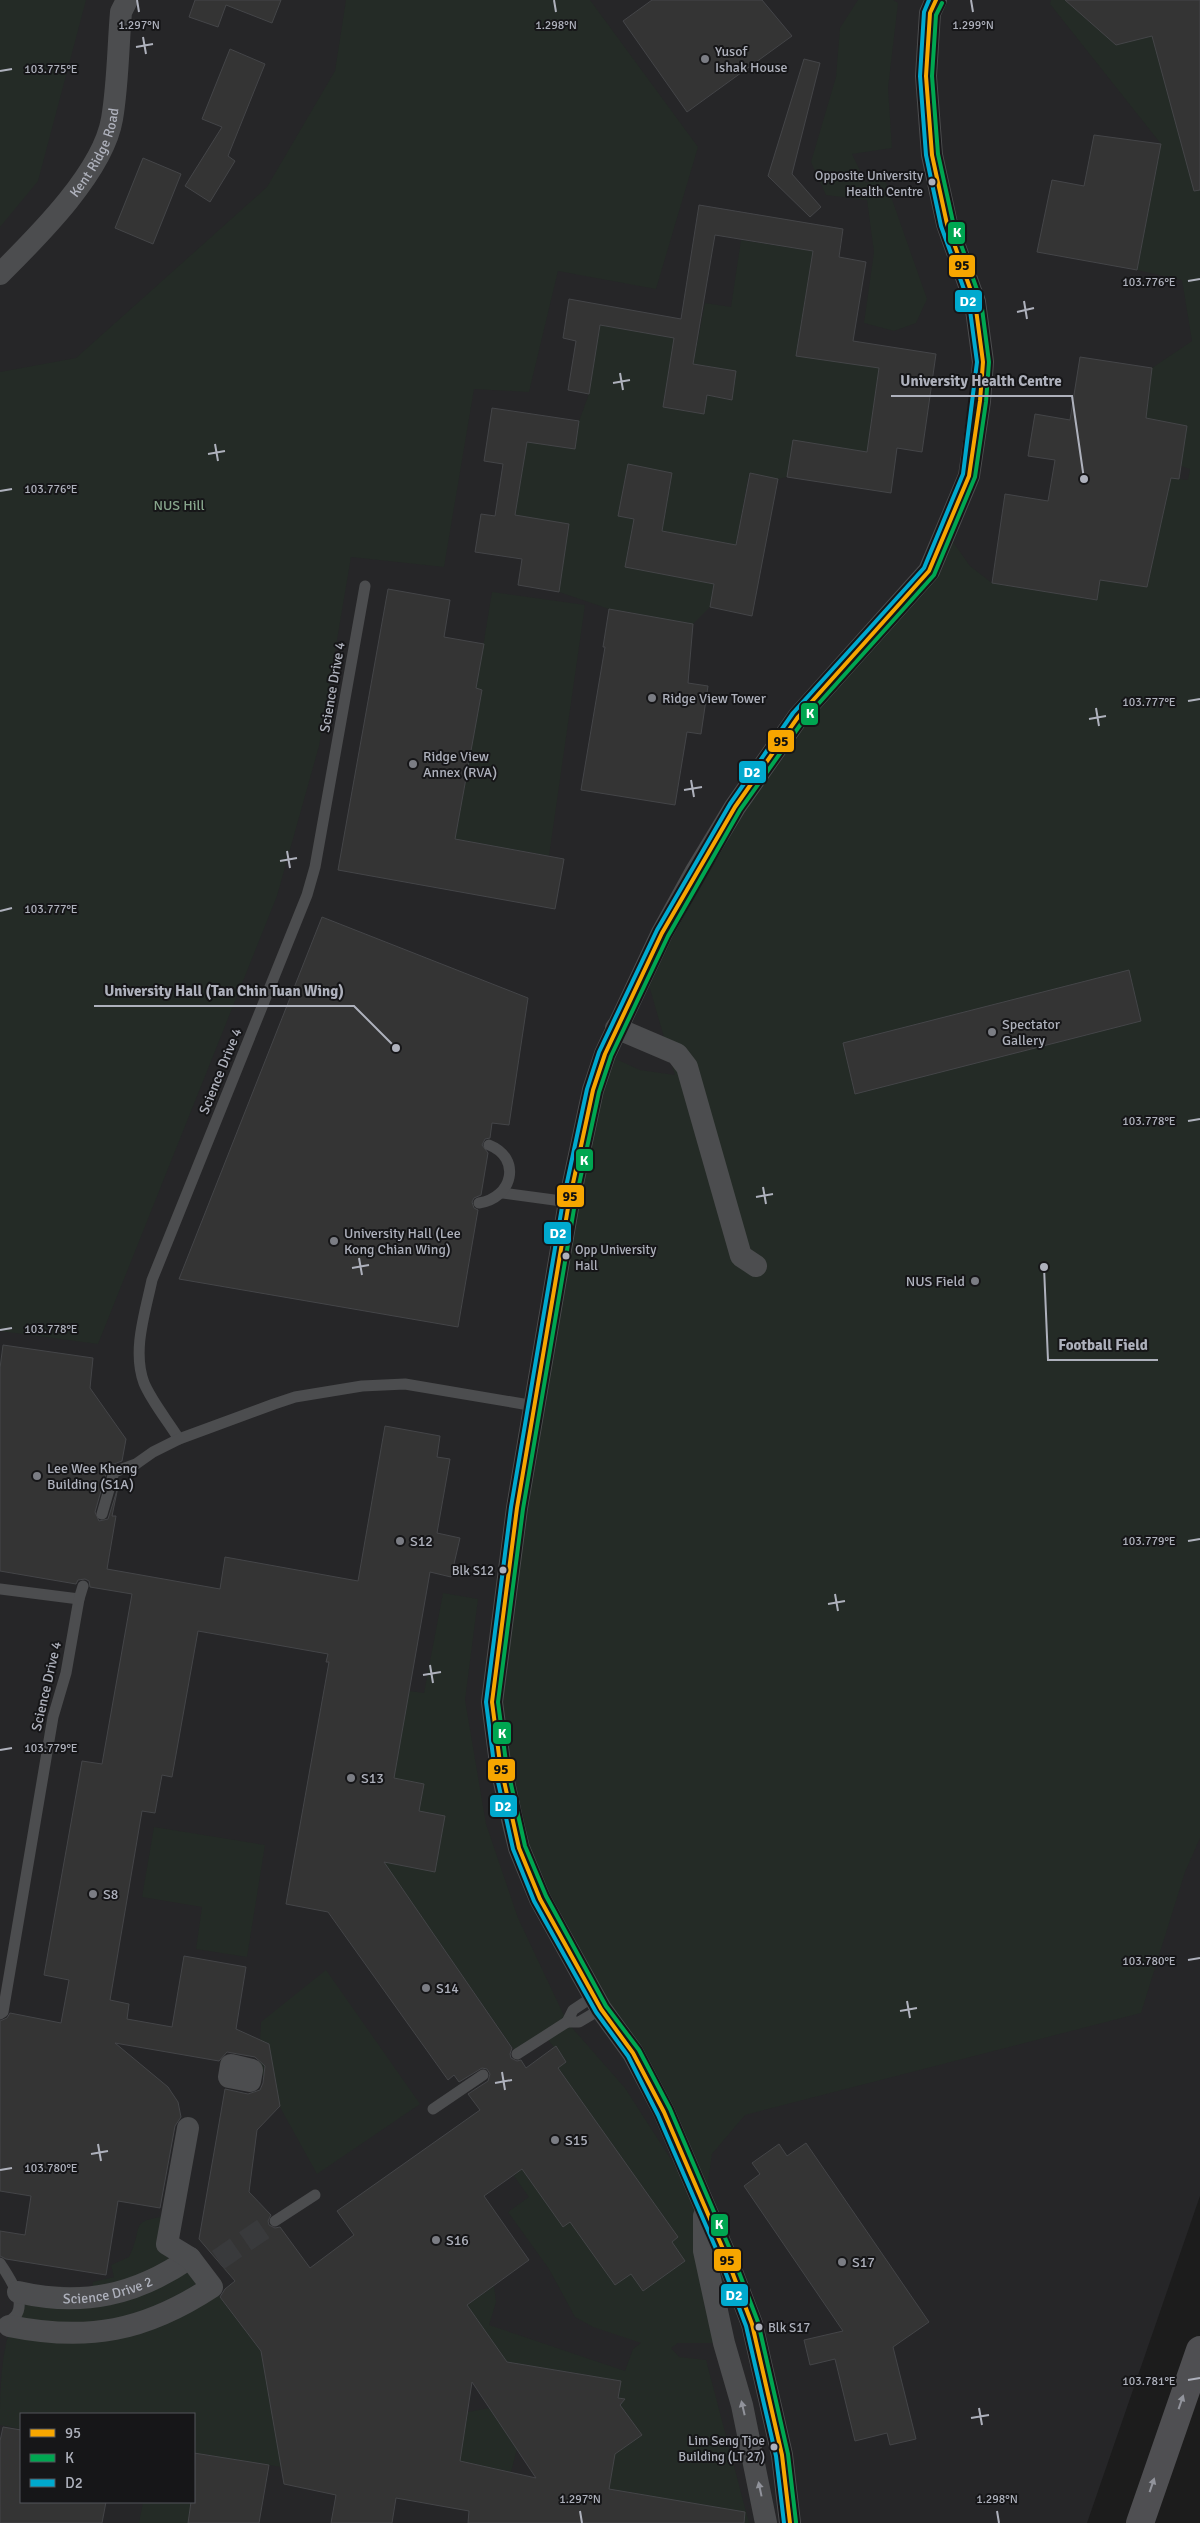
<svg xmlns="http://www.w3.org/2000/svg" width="1200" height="2523" font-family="Signika,sans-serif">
  <rect width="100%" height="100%" fill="#1c1c1c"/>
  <!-- built -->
  <path fill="#262628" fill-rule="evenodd" d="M0 0H1200V2196L1087 2523H0ZM21 2414H194V2502H21Z"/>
  <!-- green -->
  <g fill="#242b26">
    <polygon points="0,0 86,0 38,181 0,227"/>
    <polygon points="346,0 590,0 698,147 656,289 558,271 529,392 474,389 444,567 351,557 319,746 277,896 98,1344 0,1331 0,372 76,358 267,187 335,71"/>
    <polygon points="858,0 893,0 898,3 888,88 892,148 852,154 866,183 882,171 927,299 916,323 894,331 864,323 874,252 867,200 826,195 811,162 836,77 840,28"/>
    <polygon points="1051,0 1200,0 1200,1838 1185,1872 1141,2013 745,2115 712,2154 704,2210 724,2343 678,2343 671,2348 679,2357 706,2360 749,2523 733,2523 609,2488 600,2464 642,2435 620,2405 624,2400 618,2398 621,2381 525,2365 512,2369 467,2305 494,2286 496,2302 489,2325 625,2371 633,2349 641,2343 593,2327 575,2317 549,2269 508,2212 529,2197 514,2176 522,2169 563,2226 570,2222 671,2242 678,2237 558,2068 566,2062 545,2036 517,2054 387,1868 378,1870 409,1691 424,1693 443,1593 478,1599 465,1700 486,1824 518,1918 567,2022 625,2088 701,2206 601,2009 512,1819 492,1702 605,1054 640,1070 675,1075 646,975 695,873 946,532 970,566 992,583 1097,600 1118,470 1121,583 1147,587 1171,478 1188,480 1190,469 1181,466 1146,418 1152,368 1192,341 1182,280 1137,270 1161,144 1050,4"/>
    <polygon points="741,240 813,251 796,355 879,368 867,452 793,441 787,477 778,479 749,474 736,545 662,531 672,473 628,465 618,516 634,519 625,567 714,584 710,607 693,624 671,620 633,620 634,613 609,609 559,592 569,524 515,515 527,442 575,449 579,421 589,394 600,325 674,338 663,407 703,414 707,395 731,400 736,371 693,364 705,303 731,307"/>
    <polygon points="492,592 585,605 549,856 455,839 482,690 476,689"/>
    <polygon points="154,1827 265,1845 247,1957 196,1949 202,1907 142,1897"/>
    <polygon points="326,1970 420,2104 317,2174 259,2069 261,2022"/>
    <path d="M173 2215 167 2244 190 2258 261 2351 281 2467 194 2453V2414H21V2429L0 2425C0 2383 1 2343 19 2305L91 2297 93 2282 114 2277 111 2265 129 2257C146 2223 125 2222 173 2215Z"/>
    <polygon points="489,2408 517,2449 511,2472 477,2465 473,2485 456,2482 468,2412"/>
    <polygon points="143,2502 191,2502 188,2523 139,2523"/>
  </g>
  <!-- building -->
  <g fill="#343434" stroke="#444548" fill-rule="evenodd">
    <polygon points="195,0 281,0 272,23 226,5 218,27 189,17"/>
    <polygon points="652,0 762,0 792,36 687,112 623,21"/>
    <polygon points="1065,0 1200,0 1200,190 1194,191 1152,36 1116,45"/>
    <polygon points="230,49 265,64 228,156 235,161 210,202 185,186 222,127 202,119"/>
    <polygon points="804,59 820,63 792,174 821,207 810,217 768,176"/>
    <polygon points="1094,135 1161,144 1137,270 1037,252 1052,180 1084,186"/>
    <polygon points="143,158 181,174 153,244 115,228"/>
    <polygon points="699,205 843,229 839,257 866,262 853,341 936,354 922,452 897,448 891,493 787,477 793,440 867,452 879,368 796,356 813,251 715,235 693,364 736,371 732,400 707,395 704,414 663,407 674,338 600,325 589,394 568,390 576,341 563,338 569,299 681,319"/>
    <polygon points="1080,357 1152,368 1146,418 1187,426 1179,479 1171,478 1147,587 1100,580 1097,600 992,583 1005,494 1048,501 1055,460 1028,456 1035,414 1070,420"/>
    <polygon points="492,408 579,421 575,449 527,442 515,515 569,524 559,592 518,585 522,559 475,552 481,514 495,516 503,464 484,461"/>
    <polygon points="628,464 672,473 662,531 736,545 750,473 778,479 752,616 710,607 714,584 625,567 634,519 618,516"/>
    <polygon points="388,589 450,600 444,637 484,644 476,688 482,690 455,839 564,859 555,909 338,870"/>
    <polygon points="609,609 693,624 688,683 708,686 701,734 687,732 675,805 581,790 605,647 603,647"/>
    <polygon points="322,917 528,998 509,1125 492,1123 490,1138 485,1139 482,1145 488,1153 481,1195 474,1198 472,1202 474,1208 478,1210 458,1327 179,1279"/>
    <polygon points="1129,970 1141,1021 855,1094 843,1043"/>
    <path d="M3 1345 93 1358 90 1388 126 1439 122 1461 111 1465 107 1470 95 1512 99 1521 108 1519 118 1487 112 1516H116L107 1569 220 1589 225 1557 358 1581 385 1426 440 1436 437 1457 450 1459 437 1533 460 1538 451 1577 430 1572 394 1778 424 1784 419 1811 445 1816 435 1872 384 1862 512 2048 510 2054 511 2058 517 2061 521 2060 526 2068 556 2046 566 2062 558 2068 678 2237 672 2242 685 2261 643 2291 631 2274 615 2285 570 2222 563 2227 522 2169 484 2196 529 2260 467 2305 507 2362 621 2381 618 2398 625 2399 620 2405 642 2435 615 2454 609 2489 745 2512 744 2523H468L469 2511 396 2498 392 2523H331L336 2495 284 2484 261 2351 220 2297 225 2289 235 2281 199 2239 225 2089 248 2094 260 2090 263 2083 265 2066 255 2057 227 2052 219 2061 115 2043 168 2087 178 2102 181 2117 175 2126 160 2208 118 2201 106 2275 6 2259 0 2256V2231L25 2235 31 2196 0 2191V2021L7 2018 10 2013 61 2023 69 1980 44 1975 82 1761 102 1764 132 1594 90 1587 89 1581 85 1579 78 1580 76 1584 0 1571V1368ZM198 1631 328 1654 326 1662H329L286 1904 328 1912 448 2080 454 2075 459 2082 482 2068 487 2069 490 2074 488 2081 468 2094 480 2110 337 2211 354 2235 310 2268 280 2227 275 2228 269 2225 268 2221 271 2215 249 2192 257 2130 280 2106 269 2044 236 2029 246 1967 184 1956 172 2027 127 2019 129 2004 110 2000 142 1811 155 1813 162 1775 172 1777ZM472 2382 536 2478 460 2461Z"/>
    <polygon points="806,2143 929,2322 893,2347 916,2439 890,2445 887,2433 855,2441 835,2359 810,2365 804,2340 843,2331 744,2186 760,2174 752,2163 779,2144 787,2156"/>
    <polygon points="3,2427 21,2430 21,2502 106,2502 102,2523 0,2523 0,2441"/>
    <polygon points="194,2453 269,2465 259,2523 188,2523 191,2502 194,2502"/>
  </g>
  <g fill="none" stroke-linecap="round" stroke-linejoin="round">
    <!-- street-tunnel -->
    <polyline stroke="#393a3c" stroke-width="22" stroke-dasharray="22 11" stroke-linecap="butt" points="218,2260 266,2227"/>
    <!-- lane -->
    <g stroke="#4c4d4f" stroke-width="11">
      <polyline points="503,1193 569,1202"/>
      <path d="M479 1203C513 1198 522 1158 489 1145"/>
      <path d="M179 1439C168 1421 152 1402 144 1383 132 1351 145 1313 152 1280L307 895 315 867 365 586"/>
      <polyline points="102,1514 114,1472 136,1464 153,1452 179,1439 274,1404 295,1397 362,1386 405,1384 535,1406"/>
      <polyline points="0,1589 79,1599"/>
      <polyline points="594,1996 573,2010 567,2022 579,2022 601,2009"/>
      <polyline points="0,2014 3,2012 53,1717 66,1673 79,1599 83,1586"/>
      <polyline points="517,2054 567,2022"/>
      <polyline points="433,2109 483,2075"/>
      <polyline points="275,2221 315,2195"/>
      <path d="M0 2263C11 2281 36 2313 2 2324"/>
    </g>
    <!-- street -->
    <g stroke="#4c4d4f" stroke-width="22">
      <path id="s1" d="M0 274C38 236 103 172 112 119 118 84 118 47 121 12L127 0"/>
      <polyline points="616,1028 677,1054 687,1067 741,1256 756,1266"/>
      <polygon points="231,2065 252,2070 250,2081 229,2077"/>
      <polyline points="704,2216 704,2251 724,2343 742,2405 766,2523"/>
      <path id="s2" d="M18 2292C83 2307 136 2295 190 2258"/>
      <path d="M9 2326C88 2342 145 2331 212 2287L190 2258 167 2244 188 2128"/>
      <polyline points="790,2523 782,2455 752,2324 726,2256 664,2112 633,2053 601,2009 540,1899 519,1848 512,1819 500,1763 492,1702 517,1508 569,1202 593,1090 605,1054 662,933 695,873 735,807 798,717 929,571 969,476 980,401 983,362 975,302 947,224 932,155 926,76 930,13 936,0"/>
    </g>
    <!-- highway -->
    <polyline stroke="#4f4f52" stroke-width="28" points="1140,2523 1200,2350"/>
    <defs>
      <polyline id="bus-1" points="790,2523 782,2455 752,2324 726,2256 664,2112 633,2053 601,2009 540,1899 519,1848 500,1763 492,1702 517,1508 569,1202 593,1090 605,1054 662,933 735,807 798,717 929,571 969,476 980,401 983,362 975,302 947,224 932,155 926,76 930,13 936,0"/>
      <polyline id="bus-2" points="796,2522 788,2454 758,2322 732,2254 670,2109 639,2050 606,2006 546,1896 525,1846 506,1762 498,1702 523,1509 575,1203 599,1092 611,1056 668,936 740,810 803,721 934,575 975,477 986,402 989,362 981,301 953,222 938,154 932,76 936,15 942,3"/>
      <polyline id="bus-3" points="784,2523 776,2456 746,2326 720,2258 658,2115 628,2056 596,2012 534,1901 513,1849 494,1764 486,1702 511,1507 563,1201 587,1089 599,1052 657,930 730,804 793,713 924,568 963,474 977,362 969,303 941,226 926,155 920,76 924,12 929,0"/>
    </defs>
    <!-- bus-1 casing -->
    <use href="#bus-1" stroke="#161618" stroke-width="8"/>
    <!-- bus-2 casing -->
    <use href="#bus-2" stroke="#161618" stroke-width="8"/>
    <!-- bus-3 casing -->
    <use href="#bus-3" stroke="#161618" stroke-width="8"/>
    <!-- bus-1 -->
    <use href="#bus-1" stroke="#f7a600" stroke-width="4"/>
    <!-- bus-2 -->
    <use href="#bus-2" stroke="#00a651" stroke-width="4"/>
    <!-- bus-3 -->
    <use href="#bus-3" stroke="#00a9ce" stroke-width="4"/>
  </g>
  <!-- one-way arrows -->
  <defs><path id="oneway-solid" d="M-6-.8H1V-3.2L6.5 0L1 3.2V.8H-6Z" transform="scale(1.25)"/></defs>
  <g fill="#92949c">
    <use href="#oneway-solid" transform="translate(1181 2402) rotate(-71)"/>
    <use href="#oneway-solid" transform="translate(1152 2485) rotate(-71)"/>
  </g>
  <g fill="#91939b">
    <use href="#oneway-solid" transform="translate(743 2408) rotate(-103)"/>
    <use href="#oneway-solid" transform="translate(760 2489) rotate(-102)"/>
  </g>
  <!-- ticks -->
  <path fill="none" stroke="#aeb1bc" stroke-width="2" d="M137 0 139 12M554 0 556 12M971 0 973 12M143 37 146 54M136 47 153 44M0 71 12 69M1188 281 1200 279M1024 301 1027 319M1017 312 1034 308M620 373 623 390M613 383 630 380M215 444 218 461M208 454 225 451M0 491 12 489M1188 701 1200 699M1096 708 1099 726M1089 719 1106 716M691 780 694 797M684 790 702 787M287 851 290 868M280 861 297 858M0 911 12 908M1188 1121 1200 1119M763 1187 766 1204M756 1197 773 1194M359 1258 362 1275M352 1268 369 1265M0 1330 12 1328M1188 1541 1200 1539M835 1594 838 1611M828 1604 845 1601M430 1665 433 1683M423 1675 441 1672M0 1750 12 1748M1188 1960 1200 1958M907 2001 910 2018M900 2011 917 2008M502 2072 505 2090M495 2083 512 2080M98 2144 101 2161M91 2154 108 2151M0 2170 12 2168M1188 2380 1200 2378M979 2408 982 2425M971 2418 989 2415M580 2511 582 2523M997 2511 999 2523"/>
  <!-- markers -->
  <g fill="#7b7d84" stroke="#161618" stroke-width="2">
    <circle cx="705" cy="59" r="5"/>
    <circle cx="652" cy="698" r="5"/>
    <circle cx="413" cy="764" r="5"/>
    <circle cx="992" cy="1032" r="5"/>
    <circle cx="334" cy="1241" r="5"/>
    <circle cx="975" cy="1281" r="5"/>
    <circle cx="37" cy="1476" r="5"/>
    <circle cx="400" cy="1541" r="5"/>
    <circle cx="351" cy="1778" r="5"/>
    <circle cx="93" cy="1894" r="5"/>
    <circle cx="426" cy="1988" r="5"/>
    <circle cx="555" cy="2140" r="5"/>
    <circle cx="436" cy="2240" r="5"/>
    <circle cx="842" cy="2262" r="5"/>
  </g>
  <g fill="#aeb1bc" stroke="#161618" stroke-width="2">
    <circle cx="932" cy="182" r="4.5"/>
    <circle cx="566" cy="1256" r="4.5"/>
    <circle cx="503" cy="1570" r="4.5"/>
    <circle cx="759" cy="2327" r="4.5"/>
    <circle cx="774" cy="2447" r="4.5"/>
  </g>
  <g text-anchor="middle" stroke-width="4" stroke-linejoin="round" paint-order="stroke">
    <!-- bus labels -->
    <g font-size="13" fill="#aeb1bc" stroke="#161618" text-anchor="end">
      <text x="923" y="180">Opposite University<tspan x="923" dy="16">Health Centre</tspan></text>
      <text x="575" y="1254" text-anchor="start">Opp University<tspan x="575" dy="16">Hall</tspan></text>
      <text x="494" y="1575">Blk S12</text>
      <text x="768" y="2332" text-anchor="start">Blk S17</text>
      <text x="765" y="2445">Lim Seng Tjoe<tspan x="765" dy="16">Building (LT 27)</tspan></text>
    </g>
    <!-- poi labels -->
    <g font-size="14" fill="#aeb1bc" stroke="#161618" text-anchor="start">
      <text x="715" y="56">Yusof<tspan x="715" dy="16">Ishak House</tspan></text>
      <text x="662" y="703">Ridge View Tower</text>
      <text x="423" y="761">Ridge View<tspan x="423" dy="16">Annex (RVA)</tspan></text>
      <text x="1002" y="1029">Spectator<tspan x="1002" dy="16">Gallery</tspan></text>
      <text x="344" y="1238">University Hall (Lee<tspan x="344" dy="16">Kong Chian Wing)</tspan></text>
      <text x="965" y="1286" text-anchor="end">NUS Field</text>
      <text x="47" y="1473">Lee Wee Kheng<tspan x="47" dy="16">Building (S1A)</tspan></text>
      <text x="410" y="1546">S12</text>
      <text x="361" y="1783">S13</text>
      <text x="103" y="1899">S8</text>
      <text x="436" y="1993">S14</text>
      <text x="565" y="2145">S15</text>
      <text x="446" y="2245">S16</text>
      <text x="852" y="2267">S17</text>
    </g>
    <!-- street labels -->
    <g font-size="14" fill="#aeb1bc" stroke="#161618">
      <text dy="5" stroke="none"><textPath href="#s1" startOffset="156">Kent Ridge Road</textPath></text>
      <text transform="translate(332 687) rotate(-80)" y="5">Science Drive 4</text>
      <text transform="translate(220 1071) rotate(-68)" y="5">Science Drive 4</text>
      <text transform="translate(46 1686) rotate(-77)" y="5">Science Drive 4</text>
      <text dy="5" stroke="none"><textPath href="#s2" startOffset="91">Science Drive 2</textPath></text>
    </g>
    <!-- park labels -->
    <g font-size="14" fill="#87a58c" stroke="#161618">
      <text x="179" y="510">NUS Hill</text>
    </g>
  </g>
  <g font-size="12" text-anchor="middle" fill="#aeb1bc" stroke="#161618" stroke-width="4" stroke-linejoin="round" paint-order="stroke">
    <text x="139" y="29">1.297°N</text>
    <text x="556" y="29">1.298°N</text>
    <text x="973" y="29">1.299°N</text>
    <text x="51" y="73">103.775°E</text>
    <text x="1149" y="286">103.776°E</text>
    <text x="51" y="493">103.776°E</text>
    <text x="1149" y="706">103.777°E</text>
    <text x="51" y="913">103.777°E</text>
    <text x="1149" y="1125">103.778°E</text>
    <text x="51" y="1333">103.778°E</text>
    <text x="1149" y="1545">103.779°E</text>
    <text x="51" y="1752">103.779°E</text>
    <text x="1149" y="1965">103.780°E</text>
    <text x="51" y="2172">103.780°E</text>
    <text x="1149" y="2385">103.781°E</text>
    <text x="580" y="2503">1.297°N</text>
    <text x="997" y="2503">1.298°N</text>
  </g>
  <!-- callouts -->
  <path fill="none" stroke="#aeb1bc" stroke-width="2" d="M1084 479L1072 396H891M396 1048L354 1006H94M1044 1267L1048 1360H1158"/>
  <g fill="#aeb1bc" stroke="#161618" stroke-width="2">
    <circle cx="1084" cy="479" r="5"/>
    <circle cx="396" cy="1048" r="5"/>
    <circle cx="1044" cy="1267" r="5"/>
  </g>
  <g font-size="15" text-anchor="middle" font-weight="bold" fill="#aeb1bc" stroke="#161618" stroke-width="4" stroke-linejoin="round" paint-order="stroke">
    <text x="981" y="386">University Health Centre</text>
    <text x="224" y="996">University Hall (Tan Chin Tuan Wing)</text>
    <text x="1103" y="1350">Football Field</text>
  </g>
  <g stroke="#161618" stroke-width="2">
    <rect x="947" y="221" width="19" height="24" rx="5" fill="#00a651"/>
    <rect x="948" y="254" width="28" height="24" rx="5" fill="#f7a600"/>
    <rect x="954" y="289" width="29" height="24" rx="5" fill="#00a9ce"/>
    <rect x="800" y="702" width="19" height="24" rx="5" fill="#00a651"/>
    <rect x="767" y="729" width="28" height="24" rx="5" fill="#f7a600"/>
    <rect x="738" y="760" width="29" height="24" rx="5" fill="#00a9ce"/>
    <rect x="575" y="1148" width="19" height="24" rx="5" fill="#00a651"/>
    <rect x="556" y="1184" width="29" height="24" rx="5" fill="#f7a600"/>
    <rect x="543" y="1221" width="29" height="24" rx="5" fill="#00a9ce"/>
    <rect x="492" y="1721" width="20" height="24" rx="5" fill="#00a651"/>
    <rect x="487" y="1758" width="29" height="24" rx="5" fill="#f7a600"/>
    <rect x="489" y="1794" width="29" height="24" rx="5" fill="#00a9ce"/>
    <rect x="710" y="2213" width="19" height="24" rx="5" fill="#00a651"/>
    <rect x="713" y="2248" width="29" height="24" rx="5" fill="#f7a600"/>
    <rect x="720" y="2283" width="29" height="24" rx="5" fill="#00a9ce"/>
  </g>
  <g font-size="14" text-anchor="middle" font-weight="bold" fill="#fff">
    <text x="957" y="237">K</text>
    <text x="968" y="306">D2</text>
    <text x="810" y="718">K</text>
    <text x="752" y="777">D2</text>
    <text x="584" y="1165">K</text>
    <text x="558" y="1238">D2</text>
    <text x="502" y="1738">K</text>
    <text x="503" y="1811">D2</text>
    <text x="719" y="2229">K</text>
    <text x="734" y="2300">D2</text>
  </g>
  <g font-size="14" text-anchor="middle" font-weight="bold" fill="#111">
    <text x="962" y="270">95</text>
    <text x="781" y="746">95</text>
    <text x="570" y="1201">95</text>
    <text x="501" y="1774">95</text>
    <text x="727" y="2265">95</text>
  </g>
  <!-- legend -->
  <rect x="20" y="2413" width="175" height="90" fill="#161618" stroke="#53545a"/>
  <rect x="30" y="2429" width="25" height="8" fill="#f7a600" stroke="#53545a"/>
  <text x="65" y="2438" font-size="15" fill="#aeb1bc">95</text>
  <rect x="30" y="2454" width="25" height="8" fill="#00a651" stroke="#53545a"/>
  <text x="65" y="2463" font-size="15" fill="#aeb1bc">K</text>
  <rect x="30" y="2479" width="25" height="8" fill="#00a9ce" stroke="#53545a"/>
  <text x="65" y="2488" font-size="15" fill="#aeb1bc">D2</text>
</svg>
